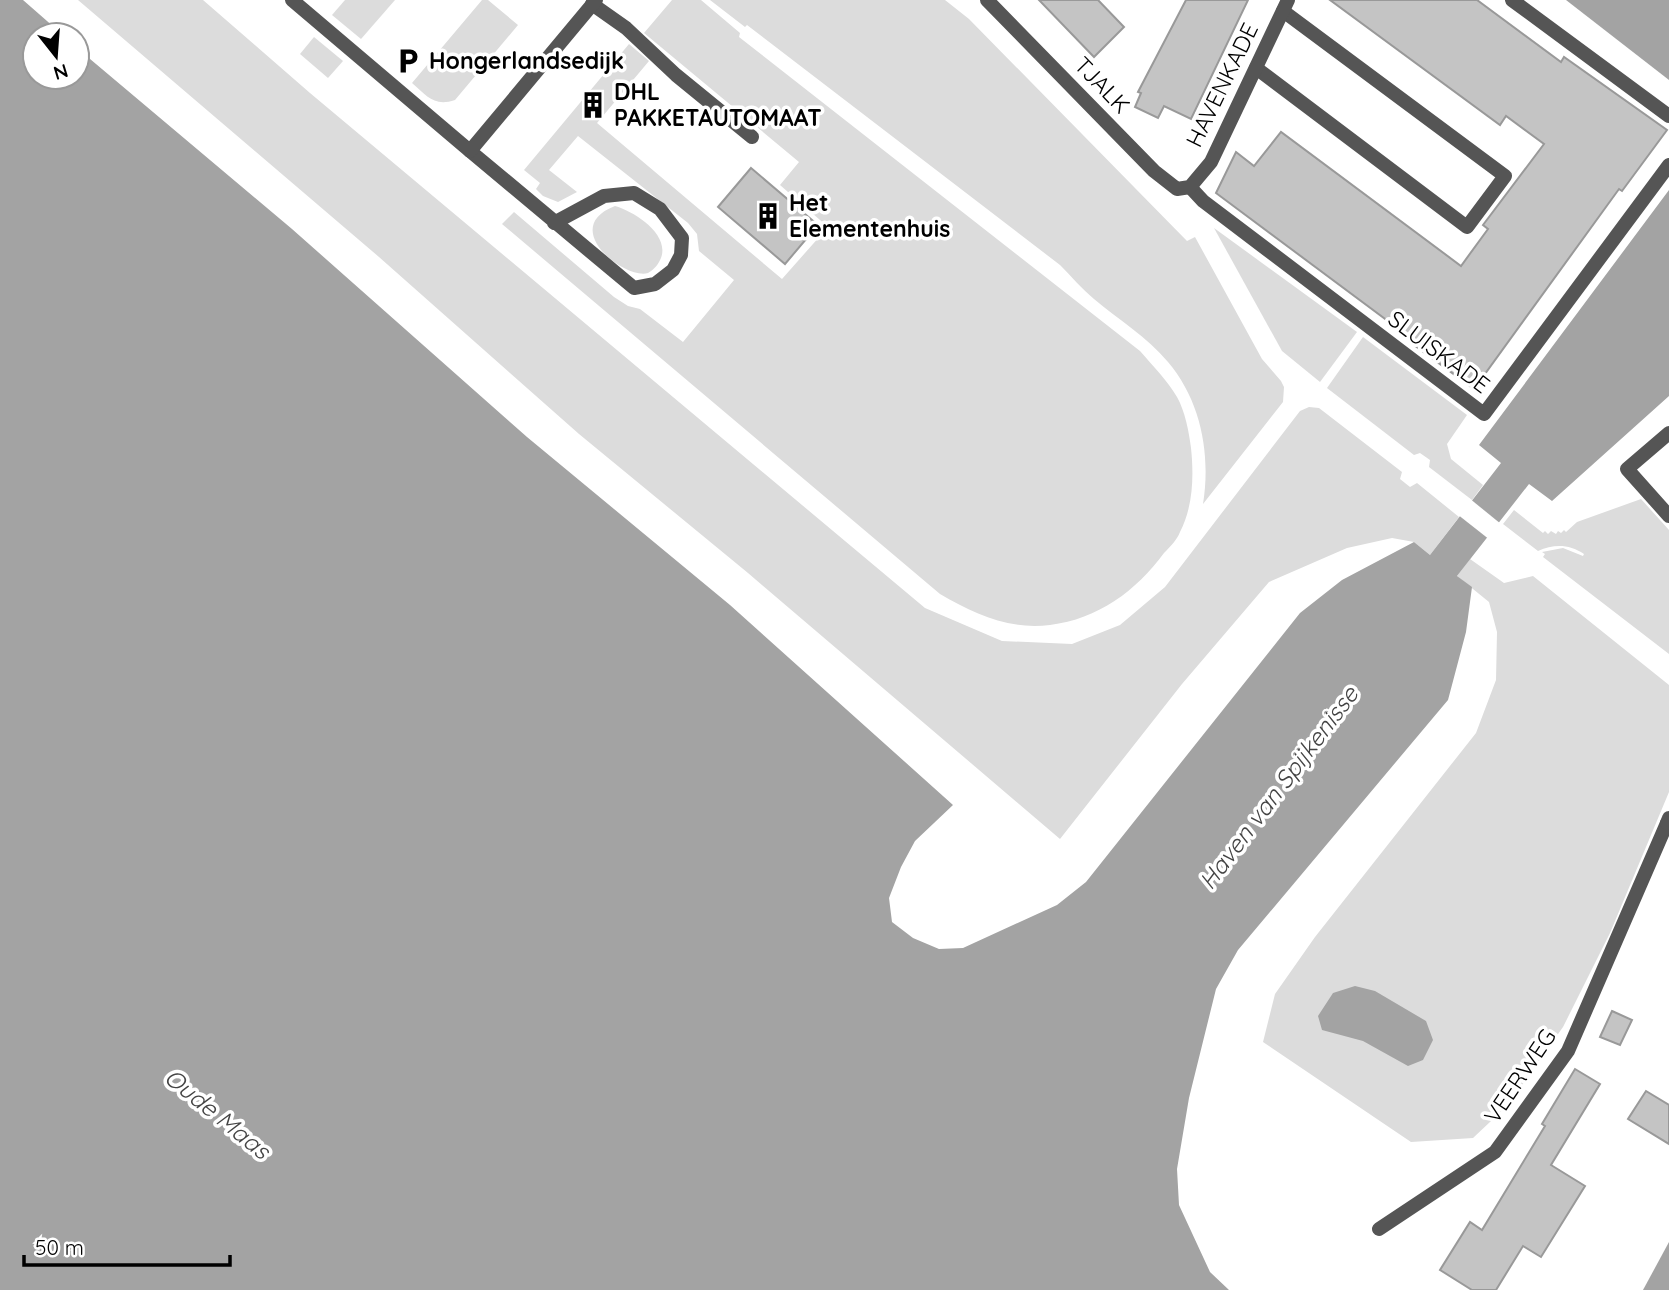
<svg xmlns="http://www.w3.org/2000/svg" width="1669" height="1290" font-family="Quicksand,sans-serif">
  <rect width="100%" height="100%" fill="#fff"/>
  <!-- green -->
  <g fill="#dcdcdc">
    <polygon points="78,0 203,0 310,93 925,608 1002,641 1072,644 1120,625 1165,587 1300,411 1309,407 1319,408 1402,472 1400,479 1410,487 1417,483 1459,517 1430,555 1414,542 1392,538 1347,548 1269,582 1182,684 1060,839 748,573 579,434 379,257"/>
    <polygon points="345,0 395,0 361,39 332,15"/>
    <path d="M482 0H488L518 25 455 100C434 107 427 96 412 83Z"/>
    <path d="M672 0H701L740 33 739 37 1140 351C1153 366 1167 380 1177 397 1185 411 1189 432 1191 448 1194 476 1193 507 1180 532 1177 540 1170 547 1164 553 1136 591 1098 619 1050 625 1008 630 975 614 940 594L502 224 514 212 614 297 628 306 640 309 683 342 734 280 699 251 697 234 688 223 578 136 549 170 577 192 558 202 543 196 536 189 540 183 524 170 629 44 649 61 597 123 782 279 828 227 780 185 799 162 644 33Z"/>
    <path d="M710 0H945L969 19 1187 241 1195 237 1262 359 1281 381 1284 387 1283 402 1203 504C1211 454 1201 401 1168 362 1147 337 1119 320 1094 299 1082 289 1071 276 1060 265L747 25 745 27Z"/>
    <polygon points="314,37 343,61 328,78 300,54"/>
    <path d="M615 206C636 212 674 237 659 262 657 266 652 271 648 273 625 280 558 228 615 206Z"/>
    <polygon points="1214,228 1357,332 1320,382 1282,351"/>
    <polygon points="1363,337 1467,415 1447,444 1451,459 1483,485 1472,500 1429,467 1430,460 1420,453 1414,455 1327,388"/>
    <path d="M1641 499 1669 530V654L1543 557 1545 554 1542 552 1563 548 1583 556 1584 554C1569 544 1554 544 1538 551L1503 524 1514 510 1543 533 1545 531 1548 534 1551 531 1556 534 1558 531 1561 533 1564 530 1566 532 1577 522Z"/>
    <polygon points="1470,559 1504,583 1533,576 1669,685 1669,792 1610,933 1563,1027 1508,1105 1473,1138 1411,1142 1263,1042 1275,994 1315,937 1476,733 1496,680 1497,632 1489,602 1457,576"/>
  </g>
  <!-- water -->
  <g fill="#a3a3a3">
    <polygon points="0,0 23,0 63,35 35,35 35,77 77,77 77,48 292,229 527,437 730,605 953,805 915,841 901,867 889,898 892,922 913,938 939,949 963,948 1057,905 1086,882 1300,613 1342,580 1414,542 1430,555 1501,463 1479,445 1669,190 1669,396 1552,501 1529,484 1457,576 1472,587 1466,632 1448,700 1238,950 1216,989 1189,1098 1177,1169 1179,1205 1210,1272 1229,1290 0,1290"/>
    <polygon points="1566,0 1669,0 1669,80"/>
    <polygon points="1355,986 1375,991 1426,1021 1433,1040 1423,1060 1408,1066 1363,1041 1322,1030 1318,1016 1333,993"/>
    <polygon points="1669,1242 1669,1290 1643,1290"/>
  </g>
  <!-- pier -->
  <polygon fill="#fff" points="1469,498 1501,524 1490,540 1457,514"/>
  <!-- building -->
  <g fill="#c4c4c4" stroke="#999" stroke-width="2">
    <polygon points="1039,0 1098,0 1124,27 1094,57"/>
    <polygon points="1186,0 1248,0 1191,119 1164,106 1158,118 1135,107 1141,93 1138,92"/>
    <polygon points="1330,0 1477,0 1561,62 1564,57 1667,130 1622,191 1619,189 1474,389 1414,345 1416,342 1216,193 1236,152 1254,166 1281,132 1461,266 1488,229 1483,225 1544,144 1506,116 1500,125"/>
    <polygon points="751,168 818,225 785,264 718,207"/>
    <polygon points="1612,1011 1632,1020 1620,1045 1600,1037"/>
    <polygon points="1575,1069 1600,1084 1551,1165 1585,1186 1541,1257 1523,1246 1496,1290 1472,1290 1440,1270 1470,1222 1482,1230 1545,1126 1542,1124"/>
    <polygon points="1646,1091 1669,1105 1669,1144 1628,1119"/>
  </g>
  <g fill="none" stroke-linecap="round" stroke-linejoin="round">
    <!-- service -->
    <g stroke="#555" stroke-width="14">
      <polyline points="592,4 626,28 676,75 752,137"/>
      <polyline points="1256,68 1467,227 1505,176 1283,11"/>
      <polyline points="470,151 634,288 655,284 673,270 681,255 682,238 660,209 634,193 604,196 554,223"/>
      <polyline points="1379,1229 1495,1152 1568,1051 1667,823"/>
    </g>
    <!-- pedestrian -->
    <g stroke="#555" stroke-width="14">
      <polyline points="1512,0 1669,116"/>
      <polyline points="1190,187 1203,201 1484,414 1669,165"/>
      <polyline points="1669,433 1627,469 1669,516"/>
    </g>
    <!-- minor -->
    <g stroke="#555" stroke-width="14">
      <polyline points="987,0 1154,171 1177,189 1190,187 1211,162 1288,0"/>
      <polyline points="1667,823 1669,818"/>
    </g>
    <!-- tertiary -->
    <polyline stroke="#555" stroke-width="14" points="292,0 470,151 596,0"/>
  </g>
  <!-- icons -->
  <defs>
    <symbol id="parking-bare" viewBox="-9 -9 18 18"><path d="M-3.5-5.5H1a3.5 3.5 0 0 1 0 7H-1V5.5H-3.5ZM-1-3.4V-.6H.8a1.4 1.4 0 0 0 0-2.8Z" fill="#000" stroke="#fff" stroke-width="2.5" paint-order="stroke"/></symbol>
    <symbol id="building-bare" viewBox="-9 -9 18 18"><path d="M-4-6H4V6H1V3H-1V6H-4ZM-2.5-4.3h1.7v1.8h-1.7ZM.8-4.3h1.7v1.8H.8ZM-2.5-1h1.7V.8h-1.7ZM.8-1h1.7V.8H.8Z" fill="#000" stroke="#fff" stroke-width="2.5" paint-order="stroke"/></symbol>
  </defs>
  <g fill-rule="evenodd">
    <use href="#parking-bare" x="389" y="42" width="38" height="38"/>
    <use href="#building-bare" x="574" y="86" width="38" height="38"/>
    <use href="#building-bare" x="749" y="197" width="38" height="38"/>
  </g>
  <g text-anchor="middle" stroke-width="7" stroke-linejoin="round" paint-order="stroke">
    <!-- poi labels -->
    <g font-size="23" font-weight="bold" fill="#000" stroke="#fff" text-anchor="start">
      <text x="429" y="69">Hongerlandsedijk</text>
      <text x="614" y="100">DHL<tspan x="614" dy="26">PAKKETAUTOMAAT</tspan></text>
      <text x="789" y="211">Het<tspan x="789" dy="26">Elementenhuis</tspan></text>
    </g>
    <!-- street labels -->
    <g font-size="23" fill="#000" stroke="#fff">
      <text transform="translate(1102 85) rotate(46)" y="8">TJALK</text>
      <text transform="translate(1222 85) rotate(-64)" y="8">HAVENKADE</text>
      <text transform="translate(1439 352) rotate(37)" y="8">SLUISKADE</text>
      <text transform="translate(1520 1076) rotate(-56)" y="8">VEERWEG</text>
    </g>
    <!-- water labels -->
    <g font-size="24" font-style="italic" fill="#444" stroke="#fff">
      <text transform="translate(1279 788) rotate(-53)" y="8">Haven van Spijkenisse</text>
      <text transform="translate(217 1114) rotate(39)" y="8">Oude Maas</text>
    </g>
  </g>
  <!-- north arrow -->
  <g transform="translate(56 56) rotate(163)"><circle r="33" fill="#ffffff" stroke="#999999" stroke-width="2"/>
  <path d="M0-5L12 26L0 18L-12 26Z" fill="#000000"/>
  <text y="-10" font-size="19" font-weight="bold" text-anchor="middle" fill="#000000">N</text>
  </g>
  <!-- scale -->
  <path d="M24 1255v10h206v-10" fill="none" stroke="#000000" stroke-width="3.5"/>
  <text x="35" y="1255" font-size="21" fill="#000000" stroke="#ffffff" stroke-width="5" paint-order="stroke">50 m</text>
</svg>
